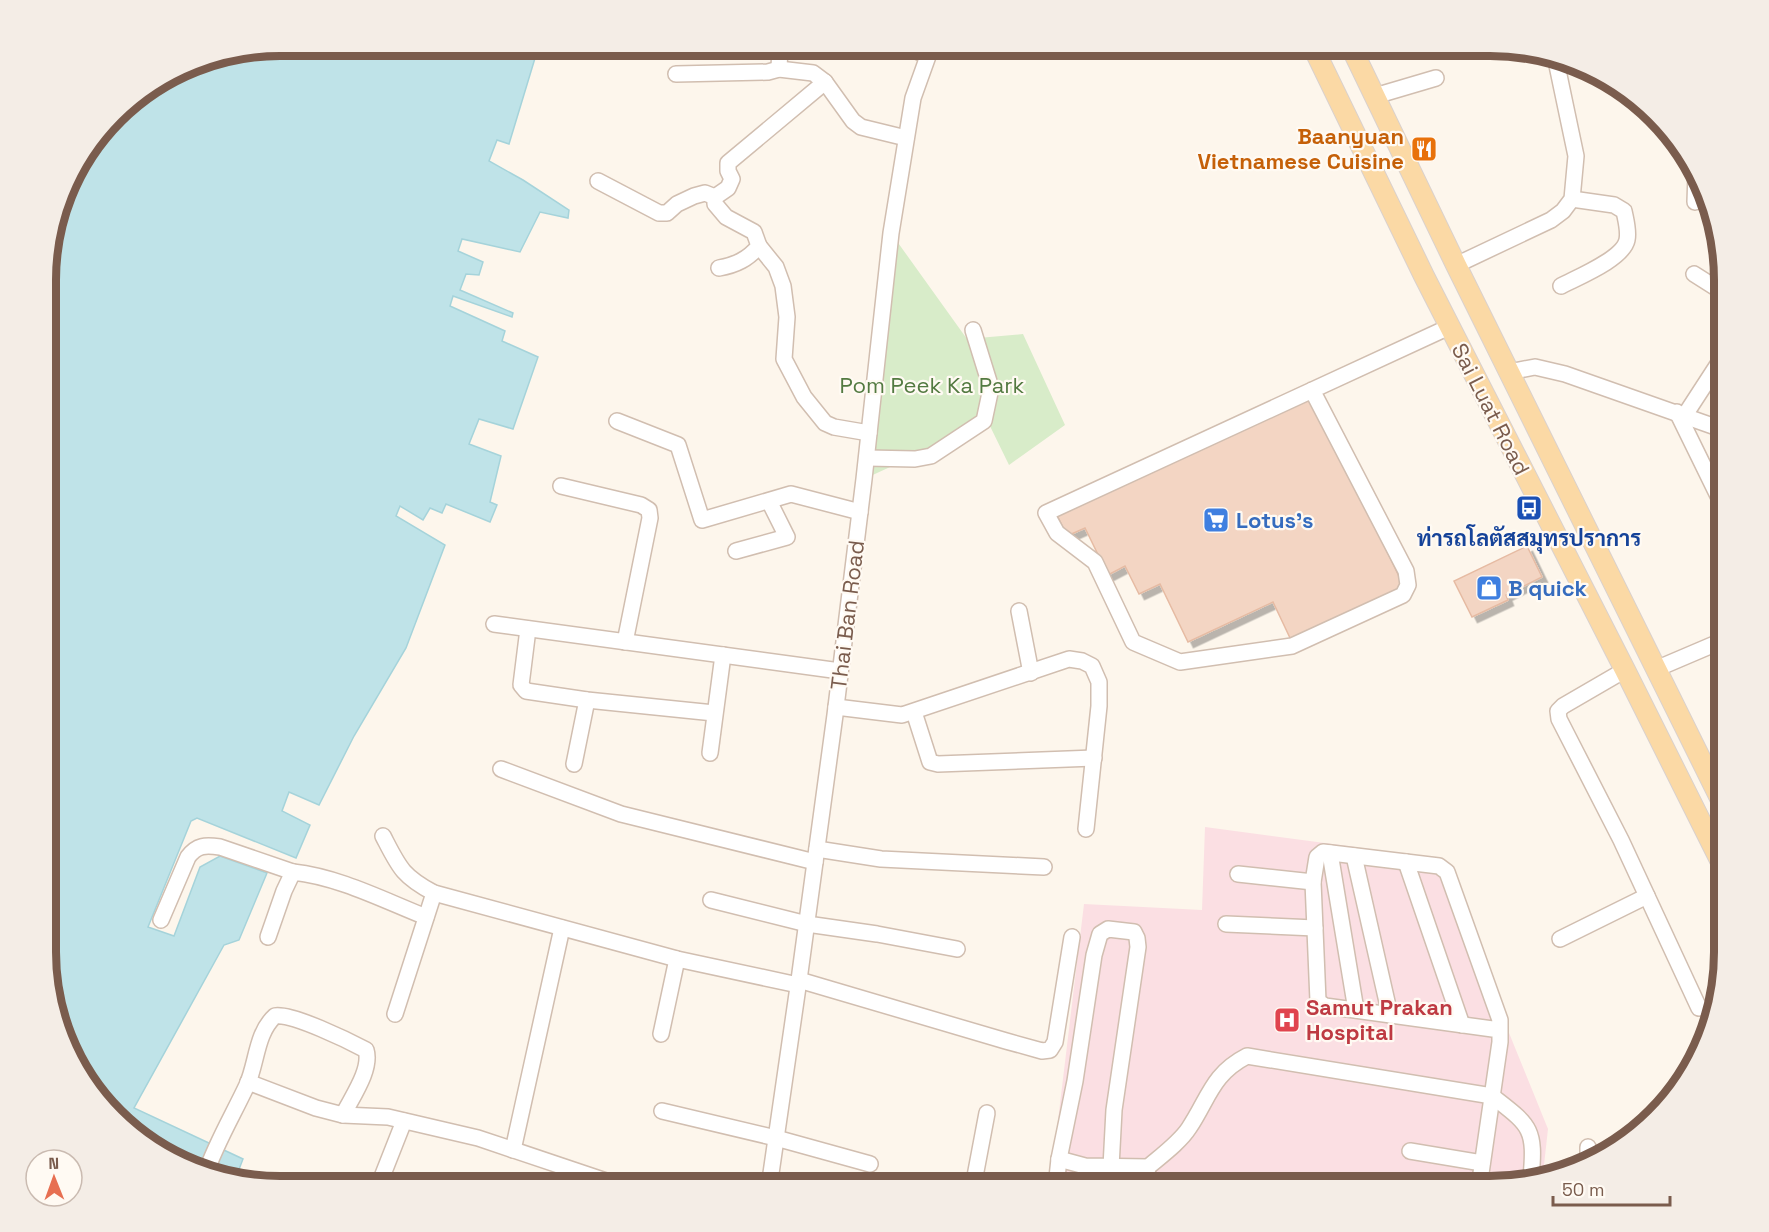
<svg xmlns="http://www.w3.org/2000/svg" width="1769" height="1232" font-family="'Space Grotesk',Sarabun,sans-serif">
  <defs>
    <filter id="shadow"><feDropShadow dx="5.5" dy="5.5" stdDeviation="0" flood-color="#0004"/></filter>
  </defs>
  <rect width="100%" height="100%" fill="#fdf6ec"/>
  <!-- medical -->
  <polygon fill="#fbdfe3" points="1205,827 1438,858 1548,1129 1543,1174 1490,1187 1050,1187 1084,904 1202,910"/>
  <!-- green -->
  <polygon fill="#d8ecc9" points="891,233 967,339 1023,334 1065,425 1009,465 988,422 864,479"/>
  <!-- water -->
  <polygon fill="#bfe3e8" stroke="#a5d3da" stroke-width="1.5" points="280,45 539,45 509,144 497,140 489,161 523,180 569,210 568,218 540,212 520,252 462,239 458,251 483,262 479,275 466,274 460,290 513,313 512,317 453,296 450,306 505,331 502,341 538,357 513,429 479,419 469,444 501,456 490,502 497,505 490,522 446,504 442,513 430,508 423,520 400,506 396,516 445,545 406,648 354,736 319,805 289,792 282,811 310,825 296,858 197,818 191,821 148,927 174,936 200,867 220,856 267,873 239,940 224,945 134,1108 243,1159 236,1177 133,1134 77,1070 47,983 47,249 69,176 125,103 190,63"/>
  <!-- building -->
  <g fill="#f3d5c3" stroke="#e6bba3" stroke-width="1.5" filter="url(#shadow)">
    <polygon points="1312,393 1404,587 1291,640 1273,602 1188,642 1160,584 1139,594 1125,566 1108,575 1085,528 1067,536 1056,513"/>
    <polygon points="1527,546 1542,577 1506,595 1508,600 1472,617 1454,581"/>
  </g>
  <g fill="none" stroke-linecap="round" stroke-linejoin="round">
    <defs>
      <g id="minor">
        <polyline points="902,45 928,56"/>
        <polyline points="779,69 780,45"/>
        <polyline points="676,74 768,72 779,69 813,73 825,82 853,121 861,127 906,138"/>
        <polyline points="1375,96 1436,78"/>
        <polyline points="598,181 659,213 667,213 677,204 694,196 705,193 715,197"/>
        <polyline points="1695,202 1696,173"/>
        <polyline points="759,246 776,267 783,286 787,317 784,359 804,397 825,423 834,427 869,433"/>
        <polyline points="1456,265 1551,220 1563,211 1572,199 1576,156 1555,56"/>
        <path d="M719 268C736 265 748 259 759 246L754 232 726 217 715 204V197L728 188 732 179 728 171V163L825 82"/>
        <polyline points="1694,274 1724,293"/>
        <path d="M1561 286C1578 277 1623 259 1627 240 1629 231 1626 221 1624 211L1614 205 1572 199"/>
        <polyline points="1509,372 1535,367 1565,374 1724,430"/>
        <polyline points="1312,390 1406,571 1408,585 1403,595 1292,646 1180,662 1133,642 1095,562 1057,533 1046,513 1449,327"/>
        <polyline points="1677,412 1724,508"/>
        <polyline points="1685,415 1724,355"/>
        <polyline points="617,421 678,445 702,520 791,494 860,512"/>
        <polyline points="867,458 915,459 931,456 984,421 991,388 973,330"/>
        <polyline points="561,486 641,505 649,510 650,518 625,642"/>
        <polyline points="736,551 787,537 769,501"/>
        <polyline points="1019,611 1031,673"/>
        <polyline points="494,624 840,671"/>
        <polyline points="528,629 521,685 526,691 587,700 714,713"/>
        <polyline points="1656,669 1724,640"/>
        <polyline points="1625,670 1563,706 1558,711 1559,719 1621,840 1699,1008"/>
        <polyline points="836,707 902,715 1069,659 1082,661 1092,666 1099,682 1099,706 1086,829"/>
        <polyline points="914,712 930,762 938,764 1094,758"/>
        <polyline points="710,753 723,655"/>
        <polyline points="574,764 587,700"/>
        <polyline points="501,769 621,814 815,862"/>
        <path d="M383 836C399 867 402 876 434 893L677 959 798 985"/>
        <polyline points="817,849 881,859 1044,867"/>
        <polyline points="1330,853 1356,1010"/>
        <polyline points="1354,856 1390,1015"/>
        <polyline points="1406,862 1462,1025"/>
        <polyline points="1238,874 1313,882"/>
        <polyline points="711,900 807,924 877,934 957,949"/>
        <path d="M161 920 188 857C197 845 205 845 220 847L293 872"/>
        <polyline points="1226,924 1315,928"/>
        <path d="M268 937 284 891 293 872C339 877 383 900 426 917"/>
        <polyline points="1560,939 1647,896"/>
        <polyline points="799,980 1006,1041 1042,1051 1050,1050 1055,1042 1072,937"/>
        <polyline points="395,1014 434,893"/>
        <polyline points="661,1034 677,959"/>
        <polyline points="248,1082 316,1108 343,1115 388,1117 478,1138 624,1187"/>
        <polyline points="662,1111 776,1138 870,1164"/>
        <polyline points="513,1150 562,928"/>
        <polyline points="1410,1151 1482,1163"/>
        <path d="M1059 1159 1085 1166 1148 1167C1161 1156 1180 1142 1189 1128 1209 1098 1212 1074 1247 1056L1492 1096C1529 1125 1536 1127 1531 1177"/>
        <polyline points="1588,1164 1588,1147"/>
        <path d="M205 1175C216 1143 233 1115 247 1085 257 1063 256 1033 275 1016 292 1013 349 1041 366 1050 372 1069 352 1097 343 1115"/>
        <polyline points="378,1187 404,1121"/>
        <polyline points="769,1187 799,980 835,715 864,479 891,233 913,98 932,45"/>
        <polyline points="973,1187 987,1113"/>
        <polyline points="1056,1187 1059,1159 1075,1081 1094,955 1100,934 1108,929 1134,932 1137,938 1138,947 1114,1110 1111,1167"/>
        <polyline points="1145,1187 1148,1167"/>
        <polyline points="1479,1187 1500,1042 1500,1020 1447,872 1439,866 1323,852 1317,857 1313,882 1318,1001 1325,1006 1500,1030"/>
      </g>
      <g id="major">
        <polyline points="1312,45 1424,276 1625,670 1724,868"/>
        <polyline points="1350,45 1456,265 1724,806"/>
      </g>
    </defs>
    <!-- minor casing -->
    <use href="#minor" stroke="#d1beb0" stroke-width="18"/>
    <!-- major casing -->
    <use href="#major" stroke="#dad1cd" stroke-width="22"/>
    <!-- minor -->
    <use href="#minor" stroke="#fff" stroke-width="15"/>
    <!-- major -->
    <use href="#major" stroke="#fbd9a5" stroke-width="20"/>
  </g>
  <!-- icons -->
  <defs>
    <symbol id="restaurant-square" viewBox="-11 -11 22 22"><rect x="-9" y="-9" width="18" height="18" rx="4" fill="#e8710a" stroke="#fffaf3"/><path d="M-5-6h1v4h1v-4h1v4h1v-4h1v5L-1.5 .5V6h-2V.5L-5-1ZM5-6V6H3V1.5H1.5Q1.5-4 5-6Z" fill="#fff"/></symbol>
    <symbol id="bus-square" viewBox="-11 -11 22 22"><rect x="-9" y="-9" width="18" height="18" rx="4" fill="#1a4fb4" stroke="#fffaf3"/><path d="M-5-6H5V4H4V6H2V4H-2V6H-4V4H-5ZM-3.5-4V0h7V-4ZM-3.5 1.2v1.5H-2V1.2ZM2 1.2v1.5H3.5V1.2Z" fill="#fff"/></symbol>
    <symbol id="supermarket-square" viewBox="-11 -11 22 22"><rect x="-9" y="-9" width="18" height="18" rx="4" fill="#3f7fe0" stroke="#fffaf3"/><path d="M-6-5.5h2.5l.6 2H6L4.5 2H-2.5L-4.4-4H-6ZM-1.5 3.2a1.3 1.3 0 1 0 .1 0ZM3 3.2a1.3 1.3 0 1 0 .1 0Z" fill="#fff"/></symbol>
    <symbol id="shop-square" viewBox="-11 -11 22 22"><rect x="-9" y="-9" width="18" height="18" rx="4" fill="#3f7fe0" stroke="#fffaf3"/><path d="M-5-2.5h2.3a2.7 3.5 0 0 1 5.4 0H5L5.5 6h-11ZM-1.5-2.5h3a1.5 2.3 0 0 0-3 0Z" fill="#fff"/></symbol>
    <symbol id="hospital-square" viewBox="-11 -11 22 22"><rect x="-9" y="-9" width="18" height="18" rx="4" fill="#e0444e" stroke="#fffaf3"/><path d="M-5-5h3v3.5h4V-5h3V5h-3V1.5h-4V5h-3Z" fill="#fff"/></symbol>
  </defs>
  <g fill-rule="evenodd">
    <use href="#restaurant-square" x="1409" y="134" width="30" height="30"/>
    <use href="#bus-square" x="1514" y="493" width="30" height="30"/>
    <use href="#supermarket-square" x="1201" y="505" width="30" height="30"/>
    <use href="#shop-square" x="1474" y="573" width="30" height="30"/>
    <use href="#hospital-square" x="1272" y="1005" width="30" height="30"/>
  </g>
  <g text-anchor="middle" stroke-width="4.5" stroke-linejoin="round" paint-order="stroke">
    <!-- food labels -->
    <g font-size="22" font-weight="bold" fill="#c56008" stroke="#fffaf3" text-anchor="end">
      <text x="1404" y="144">Baanyuan<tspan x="1404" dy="25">Vietnamese Cuisine</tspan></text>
    </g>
    <!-- park labels -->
    <g font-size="22" fill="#537a41" stroke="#fffaf3">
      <text x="932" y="393">Pom Peek Ka Park</text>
    </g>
    <!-- street labels -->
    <g font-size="22" fill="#7a5c4d" stroke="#fffaf3">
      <text transform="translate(1491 409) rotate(63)" y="8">Sai Luat Road</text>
      <text transform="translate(847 615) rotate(-83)" y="8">Thai Ban Road</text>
    </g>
    <!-- shop labels -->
    <g font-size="22" font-weight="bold" fill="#366cbe" stroke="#fffaf3" text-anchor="start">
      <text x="1236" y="528">Lotus's</text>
      <text x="1508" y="596">B quick</text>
    </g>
    <!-- transit labels -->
    <g font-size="22" font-weight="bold" fill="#164399" stroke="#fffaf3">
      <text x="1529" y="546">ท่ารถโลตัสสมุทรปราการ</text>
    </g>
    <!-- health labels -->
    <g font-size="22" font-weight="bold" fill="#be3a42" stroke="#fffaf3" text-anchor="start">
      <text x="1306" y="1015">Samut Prakan<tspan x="1306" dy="25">Hospital</tspan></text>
    </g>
  </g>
  <!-- crop -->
  <path d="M0 0H1769V1232H0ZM280 56H1490A224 224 0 0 1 1714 280V952A224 224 0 0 1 1490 1176H280A224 224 0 0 1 56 952V280A224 224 0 0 1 280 56Z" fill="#f4ede6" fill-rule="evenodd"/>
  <path fill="none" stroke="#7a5c4d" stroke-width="8" d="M280 56H1490A224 224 0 0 1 1714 280V952A224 224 0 0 1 1490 1176H280A224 224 0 0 1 56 952V280A224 224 0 0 1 280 56Z"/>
  <!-- north arrow -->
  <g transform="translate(54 1178) rotate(359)"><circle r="28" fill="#fffaf3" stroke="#cabbb1" stroke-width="1.5"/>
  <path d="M0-4.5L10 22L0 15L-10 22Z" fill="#e76f51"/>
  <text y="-9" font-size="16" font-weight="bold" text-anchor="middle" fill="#7a5c4d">N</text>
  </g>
  <!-- scale -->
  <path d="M1553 1196v9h117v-9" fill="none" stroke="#7a5c4d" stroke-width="3"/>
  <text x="1562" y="1196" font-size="18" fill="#7a5c4d" stroke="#fffaf3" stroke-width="4.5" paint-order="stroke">50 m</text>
</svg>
